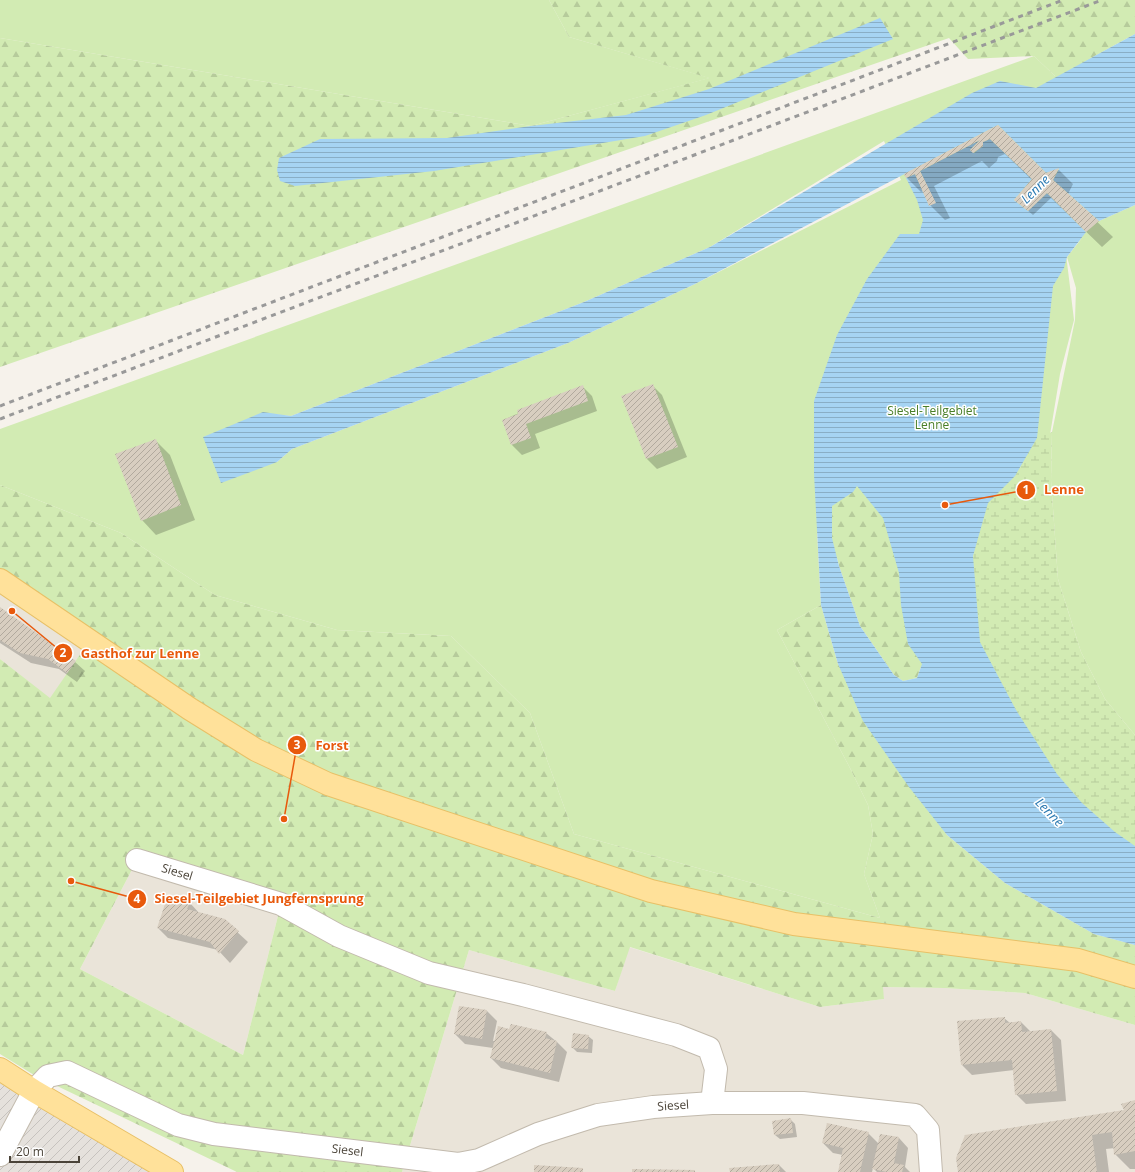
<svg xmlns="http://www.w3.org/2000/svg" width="1135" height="1172" font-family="'Open Sans',sans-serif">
  <defs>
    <pattern id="industrial-furrows" width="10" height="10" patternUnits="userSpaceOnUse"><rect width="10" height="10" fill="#e5e1dc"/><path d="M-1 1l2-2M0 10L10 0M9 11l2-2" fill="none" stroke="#c6c2be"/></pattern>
    <pattern id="forest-firs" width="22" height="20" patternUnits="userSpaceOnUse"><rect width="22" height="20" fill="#d2ebb3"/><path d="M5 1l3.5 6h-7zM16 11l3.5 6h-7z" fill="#b6cb9b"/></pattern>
    <pattern id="wetland-marsh" width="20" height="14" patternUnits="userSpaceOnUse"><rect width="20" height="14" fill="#d2ebb3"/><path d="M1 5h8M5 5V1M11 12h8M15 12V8" fill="none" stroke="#b6cb9b"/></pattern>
    <pattern id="water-rules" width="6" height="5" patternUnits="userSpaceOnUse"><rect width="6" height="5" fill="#a6d4f3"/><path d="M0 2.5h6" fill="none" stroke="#89aec6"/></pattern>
    <pattern id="building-hatch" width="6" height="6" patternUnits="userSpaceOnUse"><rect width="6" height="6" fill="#d8cec0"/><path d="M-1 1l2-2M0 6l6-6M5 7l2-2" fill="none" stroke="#b1a99d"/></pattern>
  </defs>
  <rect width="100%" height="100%" fill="#f6f2eb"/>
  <!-- residential -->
  <g fill="#eae4d9">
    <polygon points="0,582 90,640 50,699 0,659"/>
    <polygon points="137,860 281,904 243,1055 80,969"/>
    <polygon points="629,947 820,1007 884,999 882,987 944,988 1025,993 1135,1025 1135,1172 402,1172 469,950 615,991"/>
  </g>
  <!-- industrial -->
  <polygon fill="url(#industrial-furrows)" points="0,1061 176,1172 0,1172"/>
  <!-- green -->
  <g fill="#d2ebb3" fill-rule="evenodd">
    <polygon points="0,0 549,0 569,37 710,78 531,126 0,38"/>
    <path d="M1135 35 1099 221 1135 205V735L1105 699 1081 652 1058 579 1051 480 1052 432 1075 320 1076 288 1067 257 1082 238 1066 254 1074 320 1060 374 1047 453 1059 599 1074 647 1105 702 1135 741V945L817 532 821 605 777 630 850 768 868 805 873 834 864 874 880 918 574 834 530 713 451 636 337 630 215 595 121 533 0 485V429L1034 56 1055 76ZM884 141 901 180 695 284 568 343 292 449 277 462 262 413 291 416 584 302 710 247Z"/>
  </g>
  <!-- forest -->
  <g fill="url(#forest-firs)" fill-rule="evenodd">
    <polygon points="549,0 1135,0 1135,34 1056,77 1034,56 968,59 949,38 0,367 0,38 531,126 709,78 569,37"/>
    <path d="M0 485 121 533 215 595 337 630 451 636 530 713 574 834 880 918 864 874 873 834 868 805 850 768 777 630 821 605 838 664 947 835 1005 883 1094 934 1135 945V1025L1025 993 944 988 883 987 884 999 820 1007 630 947 615 991 469 950 402 1172H237L34 1075 0 1054V659L50 698 90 640 0 582ZM137 860 281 904 243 1055 80 969Z"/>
    <polygon points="857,486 883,518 899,573 901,605 908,644 922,664 917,678 903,681 894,675 860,626 839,566 832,538 832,506 853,492"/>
  </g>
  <!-- wetland -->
  <polygon fill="url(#wetland-marsh)" points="1052,432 1051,480 1058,579 1081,652 1105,699 1135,735 1135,846 1115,832 1082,803 1057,774 1016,710 980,642 973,556 988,503 1015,475 1037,438"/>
  <!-- water -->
  <g fill="url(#water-rules)" fill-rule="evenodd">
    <polygon points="880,18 893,39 706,115 645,136 434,171 295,186 280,181 277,170 279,158 320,139 447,138 531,126 626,115 709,89"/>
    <polygon points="1135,34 1135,205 1099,221 1053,180 1059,169 1046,173 998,125 695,284 568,343 292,449 277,462 221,483 203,437 263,412 291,416 584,302 710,247 972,93 1000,81 1036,88"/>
    <path d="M990 139 1032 179 1014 200 1028 211 1047 193 1086 232 1067 257 1064 268 1053 286 1037 438 1015 476 988 503 973 556 980 642 1016 710 1057 774 1082 803 1115 832 1135 846V945L1094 934 1005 883 947 835 909 787 863 721 838 664 821 605 814 474V401L837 335 867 279 900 234H919L923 220 917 200 906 178 915 174 929 205 935 203 920 171 980 140 970 150 974 153 983 146V142ZM857 486 883 518 899 573 901 605 908 644 922 664 917 678 903 681 894 675 860 626 839 566 832 538V506L853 492Z"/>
  </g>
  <!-- shadow -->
  <g fill="#0003">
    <polygon points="998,126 1045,174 1059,170 1073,184 1068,194 1113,237 1102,247 1051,198 1033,215 1020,204 1032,180 1005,154 998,157 997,161 989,168 982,161 934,186 950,218 945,220 930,205 924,191 921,192 906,177"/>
    <polygon points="652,385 662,395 687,457 657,469 647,459"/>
    <polygon points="582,386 592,396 597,411 535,434 540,448 522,455 512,445 503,420"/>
    <polygon points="155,440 170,455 195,520 156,535 142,520"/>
    <polygon points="0,609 75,662 85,671 77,682 59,669 31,663 0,643"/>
    <polygon points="167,899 190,903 200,914 224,920 248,942 230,963 218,950 168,938 158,928"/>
    <polygon points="487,1011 497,1021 493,1041 546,1033 557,1042 567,1052 559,1082 501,1068 491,1058 493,1048 465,1044 455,1034"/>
    <polygon points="1004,1018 1010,1023 1021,1022 1031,1032 1051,1030 1061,1040 1066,1101 1026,1104 1016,1094 1014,1070 972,1075 962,1065"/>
    <polygon points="588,1036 593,1040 592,1053 577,1052 572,1047"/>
    <polygon points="1135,1101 1135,1169 1130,1169 1115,1154 1115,1148 1106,1149 1109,1172 959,1172 1125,1111"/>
    <polygon points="790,1119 795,1124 797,1137 780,1139 775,1135"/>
    <polygon points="868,1133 879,1144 899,1138 908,1148 905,1167 910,1172 877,1172 873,1168 872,1172 839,1172 843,1155 833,1153 823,1143"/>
    <polygon points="779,1165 786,1172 731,1172"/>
  </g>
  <!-- building -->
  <g fill="url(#building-hatch)">
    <polygon points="998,125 1046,173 1059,168 1053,180 1099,221 1086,232 1047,193 1028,211 1014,200 1032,179 990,139 983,142 983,146 973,153 970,150 980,140 920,171 936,203 929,206 915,174 906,178 904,174"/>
    <polygon points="653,384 678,447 646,459 621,396"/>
    <polygon points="583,385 588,401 526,424 531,438 511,445 502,420 518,414 517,410"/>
    <polygon points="156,439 181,505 141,521 115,454"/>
    <polygon points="0,607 76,661 67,673 48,659 20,653 0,640"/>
    <polygon points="167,898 190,902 187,909 225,919 239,931 219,954 210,942 157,928"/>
    <polygon points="459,1006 487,1010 482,1039 454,1034"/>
    <polygon points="1005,1017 1005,1023 1021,1021 1022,1032 1051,1029 1057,1091 1015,1095 1012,1060 961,1065 957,1021"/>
    <polygon points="511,1024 547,1032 545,1038 557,1041 550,1073 490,1058 498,1026 509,1029"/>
    <polygon points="573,1033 589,1035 588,1049 571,1048"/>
    <polygon points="1135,1100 1135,1151 1114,1155 1112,1132 1092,1135 1097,1172 958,1172 956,1158 965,1135 1124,1110 1121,1104"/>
    <polygon points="791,1118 793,1133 774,1135 772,1121"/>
    <polygon points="827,1123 869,1132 860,1172 838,1172 843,1148 822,1143"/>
    <polygon points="880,1134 899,1137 894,1163 904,1165 902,1172 887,1172 872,1169"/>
    <polygon points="779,1164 780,1172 730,1172 729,1168"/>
    <polygon points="534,1165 583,1168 583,1172 534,1172"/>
    <polygon points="632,1169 695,1170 695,1172 632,1172"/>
  </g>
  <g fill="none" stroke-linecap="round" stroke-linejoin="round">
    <defs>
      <g id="minor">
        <path id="s1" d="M137 860 281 904 339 936 429 973 523 995 676 1035 709 1048 716 1069 712 1103"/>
        <path id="s2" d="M0 1155 34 1091 48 1076 67 1072 178 1125 214 1134 458 1164 479 1160 538 1134 598 1115 653 1107 712 1103H803L915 1115 928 1130 931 1172"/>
      </g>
      <g id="major">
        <polyline points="0,580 190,709 256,750 328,784 651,891 794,924 1078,960 1135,977"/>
        <polyline points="0,1069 34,1091 172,1172"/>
      </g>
    </defs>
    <!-- minor casing -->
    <use href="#minor" stroke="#c2baad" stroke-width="24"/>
    <!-- major casing -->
    <use href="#major" stroke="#e8c067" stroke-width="24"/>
    <!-- minor -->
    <use href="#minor" stroke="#fff" stroke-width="22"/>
    <!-- major -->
    <use href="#major" stroke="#ffe19a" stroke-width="22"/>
    <!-- rail -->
    <g stroke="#999" stroke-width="3" stroke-dasharray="5 5" stroke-linecap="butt">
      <polyline points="0,406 1063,0"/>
      <polyline points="0,419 1102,0"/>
    </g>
  </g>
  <g text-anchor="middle" stroke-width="3" stroke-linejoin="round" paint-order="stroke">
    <!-- park labels -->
    <g font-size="12" fill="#4a7f28" stroke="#fff">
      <text x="932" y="415">Siesel-Teilgebiet<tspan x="932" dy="14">Lenne</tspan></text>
    </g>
    <!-- street labels -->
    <g font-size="12" fill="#4a4338" stroke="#fff">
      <text dy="4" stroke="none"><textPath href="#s1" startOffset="42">Siesel</textPath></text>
      <text dy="4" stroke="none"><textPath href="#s2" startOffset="743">Siesel</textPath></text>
      <text dy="4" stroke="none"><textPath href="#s2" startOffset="407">Siesel</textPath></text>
    </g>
    <!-- water labels -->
    <g font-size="13" font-style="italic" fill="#2b7ab2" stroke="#fff">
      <text transform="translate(1035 189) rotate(-45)" y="5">Lenne</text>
      <text transform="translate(1050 812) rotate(46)" y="5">Lenne</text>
    </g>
  </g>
  <!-- callouts -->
  <path fill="none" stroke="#e8590c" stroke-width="1.5" d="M945 505L1026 490M12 611L63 653M284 819L297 745M71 881L137 899"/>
  <g fill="#e8590c" stroke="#fff" stroke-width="1.5">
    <circle cx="945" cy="505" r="4"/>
    <circle cx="12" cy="611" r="4"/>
    <circle cx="284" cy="819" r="4"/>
    <circle cx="71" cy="881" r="4"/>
    <circle cx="1026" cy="490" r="10"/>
    <circle cx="63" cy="653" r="10"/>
    <circle cx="297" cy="745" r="10"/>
    <circle cx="137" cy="899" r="10"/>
  </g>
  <g font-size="12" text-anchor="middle" font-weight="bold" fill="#fff">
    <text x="1026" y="494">1</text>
    <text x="63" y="657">2</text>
    <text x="297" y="749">3</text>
    <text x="137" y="903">4</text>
  </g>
  <g font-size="13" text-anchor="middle" font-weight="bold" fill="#e8590c" stroke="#fff" stroke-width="3" stroke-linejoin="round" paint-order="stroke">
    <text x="1064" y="494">Lenne</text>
    <text x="140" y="658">Gasthof zur Lenne</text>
    <text x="332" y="750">Forst</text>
    <text x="259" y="903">Siesel-Teilgebiet Jungfernsprung</text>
  </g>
  <!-- scale -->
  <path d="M10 1156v6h69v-6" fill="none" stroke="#4a4338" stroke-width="2"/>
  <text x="16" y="1156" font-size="12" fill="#4a4338" stroke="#ffffff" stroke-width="3" paint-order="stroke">20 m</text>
</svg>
